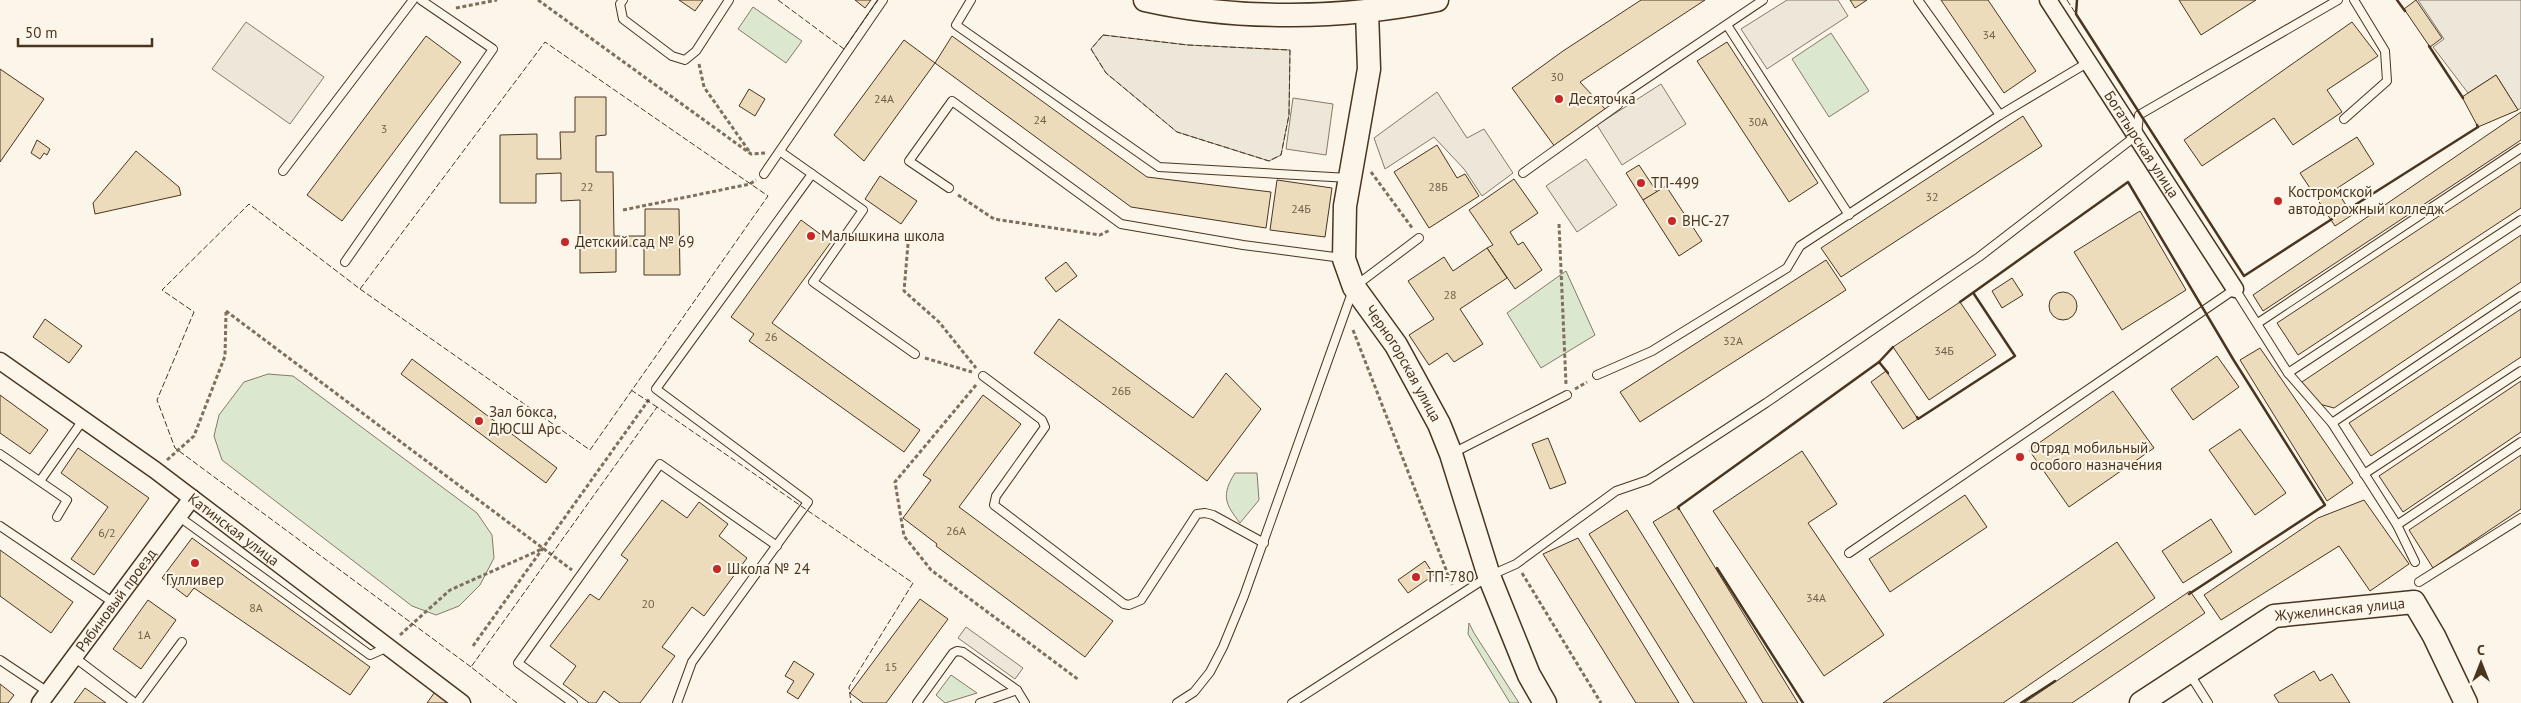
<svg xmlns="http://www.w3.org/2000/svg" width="2521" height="703" font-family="'PT Sans',sans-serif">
  <rect width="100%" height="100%" fill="#fbf6e9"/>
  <!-- green -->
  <g fill="#dce7d0" stroke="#887966">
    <polygon points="753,7 802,41 786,63 738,29"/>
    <polygon points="1831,33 1869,91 1829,117 1792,59"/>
    <polygon points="1566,271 1595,335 1541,368 1507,313"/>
    <polygon points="268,374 293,376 477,513 492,535 494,558 480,585 459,606 436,615 412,606 222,460 214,436 219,415 244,382"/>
    <path d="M1235 473H1257L1259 500 1240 523C1225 504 1221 495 1235 473Z"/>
    <polygon points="1469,623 1474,633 1519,703 1510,703 1468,634"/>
    <polygon points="951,675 977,693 945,703 936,695"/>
  </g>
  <!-- parking -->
  <g fill="#ede7d9" stroke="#887966">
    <polygon points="1787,0 1838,0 1848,16 1767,69 1741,29"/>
    <polygon points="2418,0 2521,0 2521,108 2518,110 2496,75 2468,93 2433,47 2444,39"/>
    <polygon points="246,22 324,77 290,124 212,69"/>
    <polygon points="1103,35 1188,45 1290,50 1289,115 1281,155 1269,161 1177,132 1106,73 1091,49"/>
    <polygon points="1661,84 1686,124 1622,165 1597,125"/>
    <polygon points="1437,92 1467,138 1484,129 1513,173 1482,196 1464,169 1434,137 1385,169 1374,138"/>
    <polygon points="1293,98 1333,104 1326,155 1286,149"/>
    <polygon points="1586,159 1617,205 1577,232 1546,186"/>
    <polygon points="966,627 1023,668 1015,679 958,638"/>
  </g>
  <!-- building -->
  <g fill="#ecdcbc" stroke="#4a3520">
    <polygon points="679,0 703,0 695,11"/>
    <polygon points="855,0 871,0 865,8"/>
    <polygon points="1641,0 1705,0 1580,82 1606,110 1555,147 1512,88 1563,51"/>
    <polygon points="1850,0 1867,0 1855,8"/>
    <polygon points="1941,0 1988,0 2036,71 2004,93"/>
    <polygon points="2179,0 2256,0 2201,35"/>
    <polygon points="2416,0 2442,38 2430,47 2404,9"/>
    <polygon points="2352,22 2378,56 2327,90 2342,112 2293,145 2274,118 2202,166 2184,140"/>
    <polygon points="426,36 461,62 342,221 307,195"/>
    <polygon points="952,36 1147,177 1271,192 1266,228 1131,207 935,63"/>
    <polygon points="904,40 935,63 864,161 834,135"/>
    <polygon points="1727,42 1818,183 1789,202 1697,61"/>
    <polygon points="0,69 44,99 0,162"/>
    <polygon points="2496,75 2518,110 2478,127 2462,97"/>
    <polygon points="749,89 765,99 755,116 739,106"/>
    <polygon points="575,97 606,97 606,135 596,136 596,172 613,172 614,236 645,236 645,209 679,209 680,275 644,275 644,246 616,246 616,272 580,273 580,200 561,201 561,173 536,174 536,203 500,203 500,135 537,134 537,159 561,159 560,132 575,132"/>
    <polygon points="2521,112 2521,140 2263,311 2253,295"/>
    <polygon points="2023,116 2042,146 1841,277 1821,248"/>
    <polygon points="2357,137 2374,164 2336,189 2352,215 2335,226 2300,173"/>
    <polygon points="37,140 50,149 47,155 44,153 40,159 31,153"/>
    <polygon points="1437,145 1457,178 1465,174 1479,196 1429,228 1394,172"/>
    <polygon points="136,151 179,187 181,195 95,214 93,203"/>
    <polygon points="2521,162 2521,208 2298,355 2277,323"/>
    <polygon points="1639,165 1657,192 1643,200 1626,173"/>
    <polygon points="880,176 917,201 901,224 865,199"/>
    <polygon points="1514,179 1538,213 1510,232 1518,245 1523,242 1542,270 1515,289 1487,248 1493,245 1469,210"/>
    <polygon points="1277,180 1332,188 1325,237 1270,230"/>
    <polygon points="1666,186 1702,241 1679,256 1643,200"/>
    <polygon points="2140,211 2186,290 2122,330 2074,252"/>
    <polygon points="801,220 831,242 772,323 920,430 904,452 749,341 754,334 731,317"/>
    <polygon points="2521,235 2521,282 2334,408 2312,402 2299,384"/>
    <polygon points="1487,248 1507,278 1460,309 1483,344 1454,362 1447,353 1429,365 1409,335 1434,319 1408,281 1444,257 1453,271"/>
    <polygon points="1826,260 1846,290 1640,422 1620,392"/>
    <polygon points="1066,262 1077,276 1056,292 1045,278"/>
    <polygon points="2012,278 2023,295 2002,308 1992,291"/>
    <circle cx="2063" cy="306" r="14"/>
    <polygon points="1960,302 1996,355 1929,400 1893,347"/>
    <polygon points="2521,309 2521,357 2371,456 2349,423"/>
    <polygon points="45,319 82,346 69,363 33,337"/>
    <polygon points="1059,319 1193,418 1226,373 1261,409 1207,481 1034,353"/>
    <polygon points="2260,348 2353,483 2327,501 2240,360"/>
    <polygon points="2217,356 2239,387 2193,420 2171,389"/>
    <polygon points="412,359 557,468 546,483 401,374"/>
    <polygon points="1886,371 1918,419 1903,429 1871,382"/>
    <polygon points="2521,381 2521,432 2403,512 2379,476"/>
    <polygon points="2113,391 2154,448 2069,507 2029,450"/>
    <polygon points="0,395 48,430 30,454 0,433"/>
    <polygon points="983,395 1021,424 959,507 1113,621 1085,657 936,546 937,544 903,518 931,480 923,475"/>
    <polygon points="2240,429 2286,493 2255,515 2209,450"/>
    <polygon points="1548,438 1566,483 1550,489 1532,444"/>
    <polygon points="78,448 149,498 94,575 71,559 108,507 61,473"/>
    <polygon points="1802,451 1837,504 1808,523 1884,635 1824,676 1713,511"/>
    <polygon points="2521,455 2521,509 2433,568 2409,530"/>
    <polygon points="1965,495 1987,527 1890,592 1869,559"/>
    <polygon points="662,500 687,518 699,502 728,524 719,536 747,558 704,616 692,607 662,647 675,656 640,703 620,703 604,691 596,703 589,703 563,684 576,666 550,646 590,594 599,600 628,560 621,555"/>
    <polygon points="2364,500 2409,564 2370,591 2339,546 2221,620 2204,595 2318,518"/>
    <polygon points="1678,507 1798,703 1763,703 1653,522"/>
    <polygon points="1627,510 1747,703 1694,703 1589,534"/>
    <polygon points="2211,519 2232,552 2183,583 2162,551"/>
    <polygon points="192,538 370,667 350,695 194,588 187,597 162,578"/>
    <polygon points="1578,538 1679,703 1636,703 1543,554"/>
    <polygon points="2117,542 2155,598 2003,703 1883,703"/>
    <polygon points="0,550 73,602 51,633 0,596"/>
    <polygon points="1425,561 1434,575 1408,593 1398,580"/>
    <polygon points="2190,591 2205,613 2072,703 2024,703"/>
    <polygon points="920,599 948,619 886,703 863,703 850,693"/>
    <polygon points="148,600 176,620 141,669 113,649"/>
    <polygon points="794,661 814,674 798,699 787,692 794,681 785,676"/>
    <polygon points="2314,671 2320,681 2332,674 2350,703 2279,703 2274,695"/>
    <polygon points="0,684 14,695 8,703 0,703"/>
    <polygon points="85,688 106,703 74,703"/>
    <polygon points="437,689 456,703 427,703"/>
  </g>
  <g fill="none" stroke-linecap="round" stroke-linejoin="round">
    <defs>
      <g id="lane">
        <polyline points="623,0 620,4 623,19 672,56 685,60 696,51 729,0"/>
        <polyline points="971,0 956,25 1159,167 1349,178"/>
        <polyline points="1918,0 2000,115"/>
        <polyline points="1727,25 1849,215"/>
        <polyline points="2344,119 2387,81 2385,51 2354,0"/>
        <polyline points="781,152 863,210 813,282 915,354"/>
        <polyline points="283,171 413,0"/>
        <polyline points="1523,173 1618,105 1622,95 1763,0"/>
        <polyline points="764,174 883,0"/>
        <polyline points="949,188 909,161 952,101 1121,224 1243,245 1342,258"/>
        <polyline points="345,262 493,49 421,0"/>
        <polyline points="2258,323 2521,148"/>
        <polyline points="2288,373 2521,220"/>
        <polyline points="1597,375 1652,351 1787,268 1800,246 2000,115 2087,63"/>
        <polyline points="983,376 1042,420 1045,427 996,496 994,505 1124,604 1129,605 1141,600 1197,514 1205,513 1213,515 1264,543"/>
        <polyline points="2332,423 2521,296"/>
        <polyline points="1453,453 1567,395"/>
        <polyline points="0,454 67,500 57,517"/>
        <polyline points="2364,474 2521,371"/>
        <polyline points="40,481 83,420"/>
        <polyline points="178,516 370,655 388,647"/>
        <polyline points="2397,525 2521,442"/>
        <polyline points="0,526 114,603"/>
        <polyline points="1849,553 2235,289 2288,373 2332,423 2397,525 2415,562"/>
        <polyline points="2419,582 2521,518"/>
        <polyline points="74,657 135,703"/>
        <polyline points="0,660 48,692"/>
        <polyline points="2189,673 2208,703"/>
        <polyline points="137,703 182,642"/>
        <polyline points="573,703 518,663 660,464 777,546"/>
        <polyline points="677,703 692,662 808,502 656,389 812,174"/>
        <polyline points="917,703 953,653 957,651 963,652 1017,690 1025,703"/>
        <polyline points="980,703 1017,690"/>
        <polyline points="1177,703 1194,692 1210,672 1223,647 1244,596 1354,287 1419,238"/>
        <polyline points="1292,703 1489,576 1516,564 1616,491 1648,480 1766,403 1979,257 2137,135 2139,115 2338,0"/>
      </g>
      <g id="street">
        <path id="s1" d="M2048 0 2235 289"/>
        <path id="s2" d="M0 361 155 470 462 703"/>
        <path id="s3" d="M40 703 192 498"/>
      </g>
      <g id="secondary">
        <path d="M1145 0C1238 21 1344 19 1437 0"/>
        <path id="s4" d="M1367 12 1369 69 1345 206 1344 259 1354 287 1396 345 1439 424 1451 454 1489 576 1529 675 1545 703"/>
        <path id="s5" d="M2141 703 2274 616 2414 602 2434 636 2466 703"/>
      </g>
    </defs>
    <!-- lane casing -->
    <use href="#lane" stroke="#4a3520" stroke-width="10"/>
    <!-- street casing -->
    <use href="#street" stroke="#4a3520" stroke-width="19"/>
    <!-- secondary casing -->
    <use href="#secondary" stroke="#4a3520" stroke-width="25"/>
    <!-- path -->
    <g stroke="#7f6f5c" stroke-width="3" stroke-dasharray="4 2.5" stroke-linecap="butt">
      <polyline points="538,0 751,154 765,153"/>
      <polyline points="456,8 497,0"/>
      <polyline points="699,64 704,87 749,151"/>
      <polyline points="1371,172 1413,229"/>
      <polyline points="958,195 994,219 1100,235 1110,230"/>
      <polyline points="623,210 750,184 756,180"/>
      <polyline points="1559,224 1566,384"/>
      <polyline points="908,244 904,291 939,322 976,368"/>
      <polyline points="226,311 572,570"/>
      <polyline points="1353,330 1452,585"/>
      <polyline points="925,358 972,372"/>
      <polyline points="976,385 895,482 904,536 931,570 1079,680"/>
      <polyline points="1575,389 1587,382"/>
      <polyline points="167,460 194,436 225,356 226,312"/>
      <polyline points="1522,573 1601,703"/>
      <polyline points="400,635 450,590 542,549"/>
      <polyline points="473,646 650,398"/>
    </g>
    <!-- lane -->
    <use href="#lane" stroke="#fbf6e9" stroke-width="8"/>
    <!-- street -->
    <use href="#street" stroke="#fbf6e9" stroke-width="16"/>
    <!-- secondary -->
    <use href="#secondary" stroke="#fbf6e9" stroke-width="22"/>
    <!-- fence -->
    <g stroke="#4a3520" stroke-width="1" stroke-dasharray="6 2.5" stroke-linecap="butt">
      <polyline points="778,0 844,49 878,0"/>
      <polyline points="2067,0 2076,14"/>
      <polygon points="1103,35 1188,45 1290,50 1289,115 1281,155 1269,161 1177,132 1106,73 1091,49"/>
      <polyline points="360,289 545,42 768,196 590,450 360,289 249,204 162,290 194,312 157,400 175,448 471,667"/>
      <polyline points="631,390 657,407"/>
      <polyline points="517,703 471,667 657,407 913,583 849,687 851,703"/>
    </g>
    <!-- wall -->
    <g stroke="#4a3520" stroke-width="2.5">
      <polyline points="2077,0 2076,14 2244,276 2332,219"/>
      <polyline points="2397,0 2405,11"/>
      <polyline points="2429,46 2463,98"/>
      <polyline points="2347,210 2478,127 2477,125"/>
      <polyline points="1960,302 2128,182 2233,359 2325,505 2189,594"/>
      <polyline points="1879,362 1888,373"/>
      <polyline points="1917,417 1918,419 2015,356 1974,294"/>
      <polyline points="1679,509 1678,507 1879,362 1893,347"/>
      <polyline points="1717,568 1803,703"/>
      <polyline points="2021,703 2055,681"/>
    </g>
  </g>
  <!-- markers -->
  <g fill="#c62828" stroke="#fbf6e9" stroke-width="2">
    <circle cx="1559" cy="99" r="5"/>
    <circle cx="1641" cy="183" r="5"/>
    <circle cx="2278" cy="201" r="5"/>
    <circle cx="1672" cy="221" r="5"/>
    <circle cx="811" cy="236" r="5"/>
    <circle cx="565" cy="242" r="5"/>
    <circle cx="479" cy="421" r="5"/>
    <circle cx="2020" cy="457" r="5"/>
    <circle cx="195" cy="563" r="5"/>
    <circle cx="717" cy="569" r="5"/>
    <circle cx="1416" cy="577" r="5"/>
  </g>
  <g text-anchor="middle" stroke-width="4" stroke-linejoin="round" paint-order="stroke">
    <!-- number labels -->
    <g font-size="12" fill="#725f47">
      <text x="1989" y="39">34</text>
      <text x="1557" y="81">30</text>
      <text x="884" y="103">24А</text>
      <text x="1040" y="124">24</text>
      <text x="1758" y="126">30А</text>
      <text x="384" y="133">3</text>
      <text x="587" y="191">22</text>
      <text x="1438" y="191">28Б</text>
      <text x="1932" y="201">32</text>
      <text x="1301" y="213">24Б</text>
      <text x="1450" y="299">28</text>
      <text x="771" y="341">26</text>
      <text x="1733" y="345">32А</text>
      <text x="1944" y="355">34Б</text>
      <text x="1121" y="395">26Б</text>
      <text x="956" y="535">26А</text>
      <text x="107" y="537">6/2</text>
      <text x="1816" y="602">34А</text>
      <text x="648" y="608">20</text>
      <text x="256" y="612">8А</text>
      <text x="144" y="639">1А</text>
      <text x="891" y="671">15</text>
    </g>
    <!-- poi labels -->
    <g font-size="15" fill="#4a3520" stroke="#fbf6e9" text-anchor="start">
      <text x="1569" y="104">Десяточка</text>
      <text x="1651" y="188">ТП-499</text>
      <text x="2288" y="197">Костромской<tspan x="2288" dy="17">автодорожный колледж</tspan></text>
      <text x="1682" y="226">ВНС-27</text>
      <text x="821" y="241">Малышкина школа</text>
      <text x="575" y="247">Детский сад № 69</text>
      <text x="489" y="417">Зал бокса,<tspan x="489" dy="17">ДЮСШ Арс</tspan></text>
      <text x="2030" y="453">Отряд мобильный<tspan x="2030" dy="17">особого назначения</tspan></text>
      <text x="727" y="574">Школа № 24</text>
      <text x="1426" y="582">ТП-780</text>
      <text x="195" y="585" text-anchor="middle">Гулливер</text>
    </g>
    <!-- street labels -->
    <g font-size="15" fill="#4a3520" stroke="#fbf6e9">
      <text dy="5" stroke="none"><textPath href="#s1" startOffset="172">Богатырская улица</textPath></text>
      <text dy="5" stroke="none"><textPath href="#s4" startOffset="370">Черногорская улица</textPath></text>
      <text dy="5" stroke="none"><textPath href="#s2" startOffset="288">Катинская улица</textPath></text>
      <text dy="5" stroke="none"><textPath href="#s3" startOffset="128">Рябиновый проезд</textPath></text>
      <text dy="5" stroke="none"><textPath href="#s5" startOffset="225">Жужелинская улица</textPath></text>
    </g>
  </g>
  <!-- north arrow -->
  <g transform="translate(2481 663)" stroke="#fbf6e9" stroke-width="4" paint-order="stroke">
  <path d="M0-4L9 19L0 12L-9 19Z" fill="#4a3520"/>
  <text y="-8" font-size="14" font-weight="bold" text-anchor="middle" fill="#4a3520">С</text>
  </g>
  <!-- scale -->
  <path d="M18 38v8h134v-8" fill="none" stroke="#4a3520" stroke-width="2.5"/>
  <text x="25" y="38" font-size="15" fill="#4a3520" stroke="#fbf6e9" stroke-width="4" paint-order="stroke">50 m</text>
</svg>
